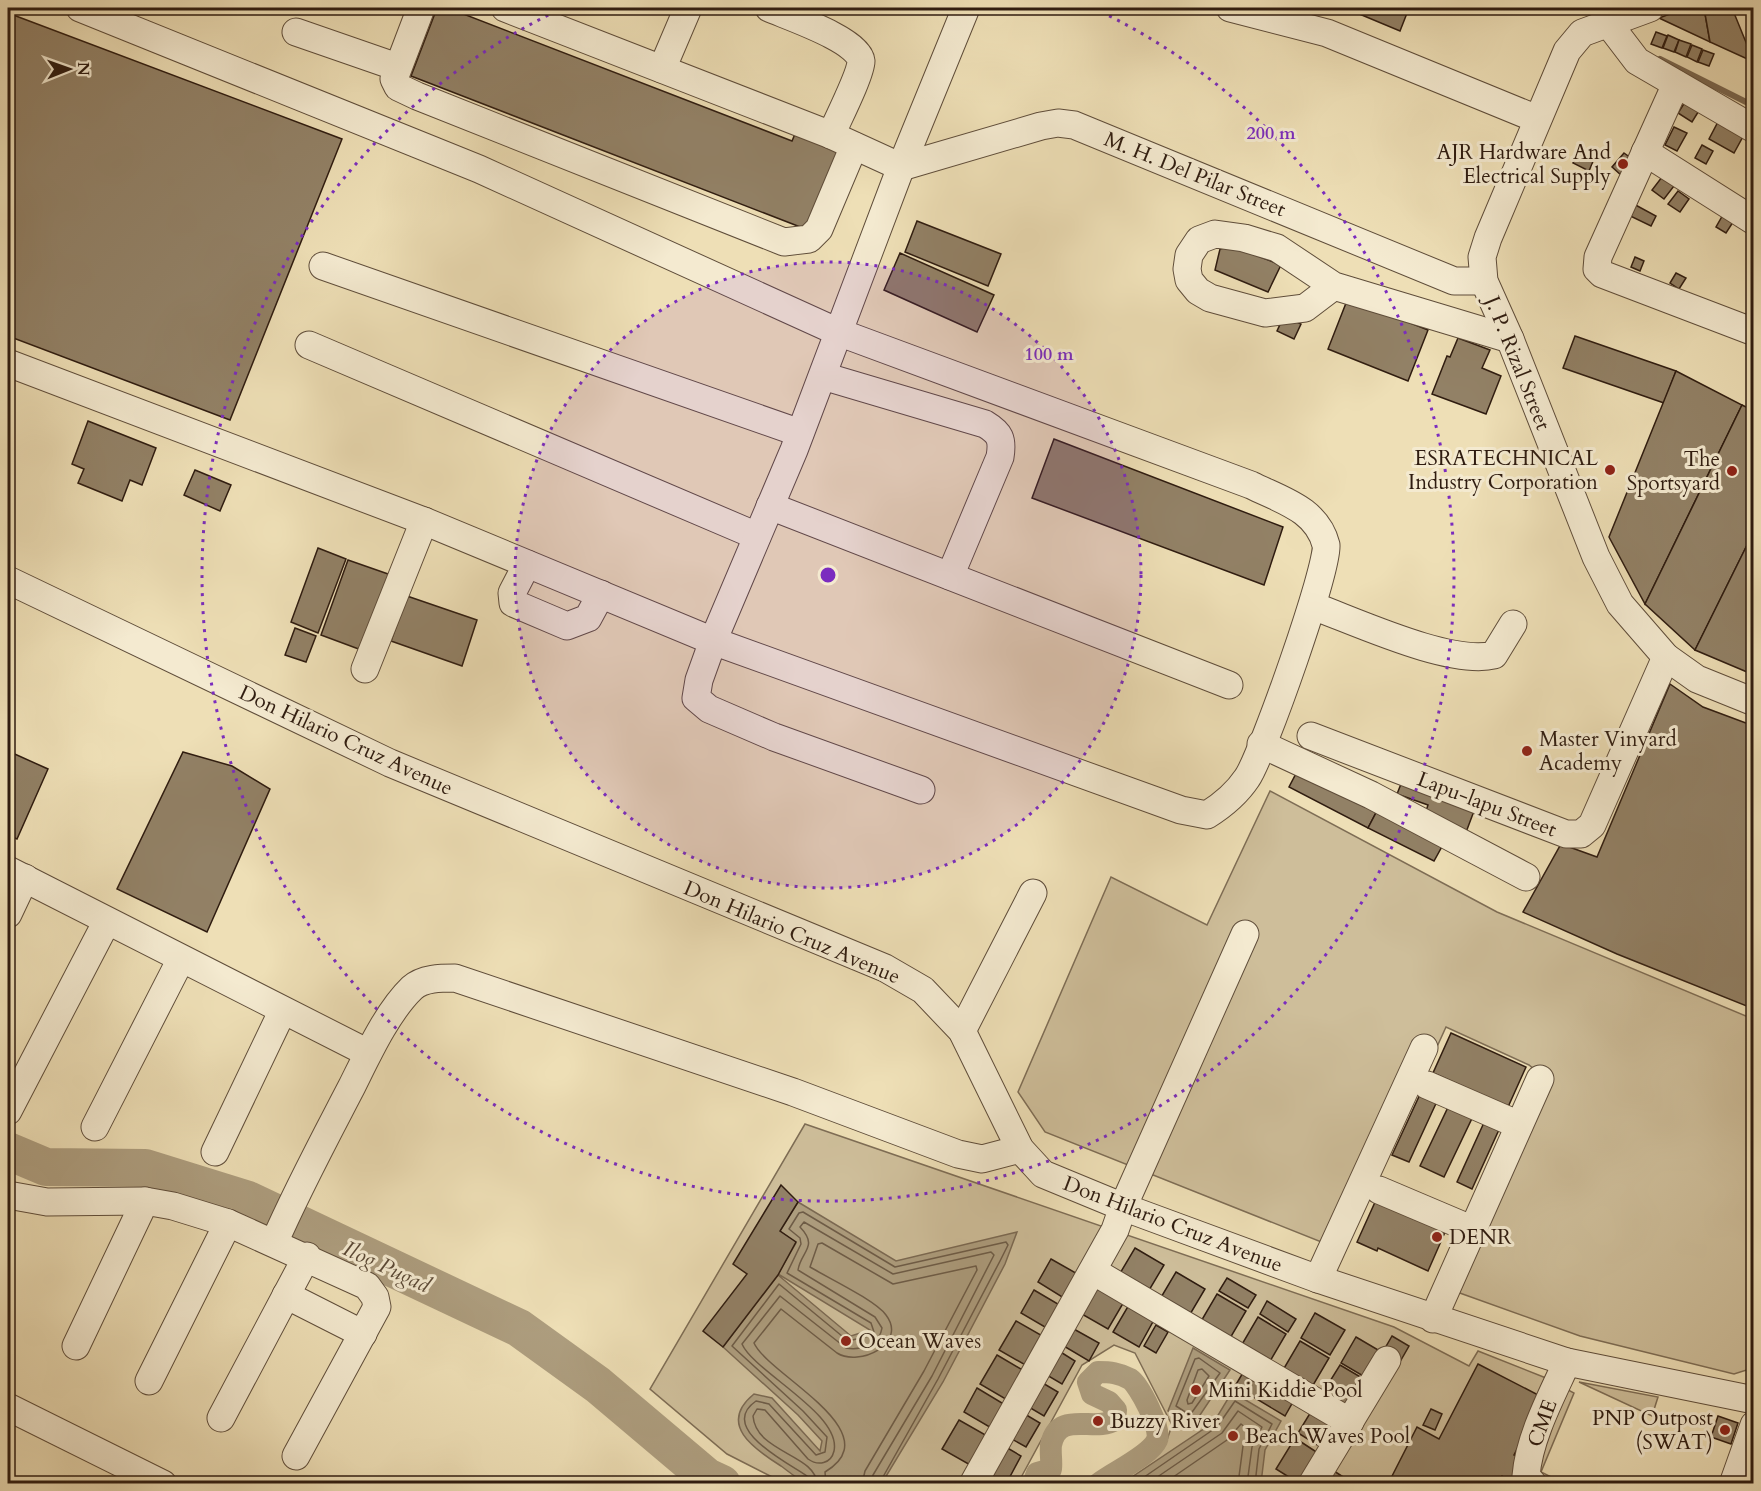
<svg xmlns="http://www.w3.org/2000/svg" width="1761" height="1491" font-family="Cardo,serif">
  <rect width="100%" height="100%" fill="#eedfb6"/>
  <filter id="stains"><feTurbulence type="fractalNoise" baseFrequency=".00333" numOctaves="4"/><feColorMatrix values="0 0 0 0 .2 0 0 0 0 .09 0 0 0 0 .02 0 0 0 .5 -.17"/></filter>
  <radialGradient id="worn" r=".72"><stop offset=".6" stop-color="#630" stop-opacity="0"/><stop offset="1" stop-color="#630" stop-opacity=".3"/></radialGradient>
  <!-- green -->
  <g fill="#cebe9a" stroke="#7e6d55" stroke-width="1.5">
    <polygon points="1270,791 1497,912 1753,1019 1753,1368 1734,1374 1580,1336 1457,1292 1550,1083 1529,1065 1446,1027 1344,1251 1045,1132 1018,1092 1111,877 1207,925"/>
    <polygon points="805,1124 1394,1327 1469,1366 1478,1351 1546,1378 1574,1393 1541,1472 1563,1483 1103,1483 1114,1473 1167,1440 1172,1425 1135,1353 1114,1345 1082,1365 1018,1483 786,1484 727,1454 650,1389"/>
    <polygon points="1579,1382 1658,1397 1652,1416"/>
  </g>
  <!-- water -->
  <g fill="#ad9d7e" stroke="#7b6952" stroke-width="1.5">
    <path d="M798 1202 896 1261 1017 1232 1005 1264 943 1382 882 1483C863 1483 823 1488 808 1483 799 1481 788 1471 781 1466 754 1449 717 1424 754 1394L772 1398 820 1451 822 1441 798 1415 723 1347 778 1275 851 1336 870 1330 778 1274 796 1243 780 1231Z"/>
    <polygon points="1193,1348 1230,1370 1194,1424 1168,1411"/>
    <polygon points="1232,1392 1281,1421 1265,1450 1261,1483 1123,1483 1214,1422"/>
  </g>
  <g fill="none" stroke-linecap="round" stroke-linejoin="round">
    <!-- shore -->
    <g stroke="#6e5c47" stroke-width="1.5">
      <polygon points="1199,1358 1220,1373 1190,1415 1176,1406 1195,1359"/>
      <polygon points="1202,1369 1209,1376 1192,1403 1188,1404 1187,1400 1198,1370"/>
      <path d="M810 1484 807 1476C788 1463 717 1428 756 1401L769 1404 816 1455 825 1452 827 1437 803 1411 732 1346 779 1284 848 1341 869 1336 874 1332 871 1323 787 1273 801 1244 800 1238 789 1229 799 1213 803 1212 895 1267 1006 1242 1008 1245 1000 1261 938 1379 879 1484"/>
      <path d="M817 1484C816 1454 756 1453 753 1416L757 1409 765 1410 808 1459C818 1466 831 1464 834 1451 842 1414 754 1372 742 1344L780 1296 846 1348C860 1351 880 1344 882 1328L875 1317 798 1270C801 1251 819 1247 800 1227L804 1222 893 1274 991 1252 994 1255 932 1376 873 1475 871 1484"/>
      <path d="M826 1484 825 1472C892 1432 768 1375 754 1343L781 1309 837 1353C859 1367 908 1344 886 1315 875 1300 828 1278 810 1267L818 1244 822 1243 893 1284 976 1266 977 1270 924 1371 865 1471 862 1484"/>
      <polyline points="1134,1484 1217,1427 1235,1401 1272,1424 1259,1449 1255,1484"/>
      <polyline points="1147,1484 1222,1433 1238,1411 1262,1427 1252,1447 1247,1484"/>
      <polyline points="1163,1484 1227,1440 1241,1424 1250,1431 1243,1446 1238,1484"/>
    </g>
    <!-- stream -->
    <polyline stroke="#7b6952" stroke-width="6" points="1660,59 1754,106"/>
    <!-- canal -->
    <path stroke="#ad9d7e" stroke-width="22" d="M1033 1484 1037 1473 1051 1469C1052 1461 1050 1453 1051 1445 1058 1409 1095 1433 1115 1420L1116 1410 1109 1402 1092 1394 1088 1382 1098 1372C1110 1372 1119 1373 1130 1379 1139 1385 1162 1429 1157 1440 1150 1456 1113 1472 1098 1484"/>
    <!-- river -->
    <polyline stroke="#ad9d7e" stroke-width="38" points="8,1151 46,1167 145,1168 248,1200 519,1328 598,1385 707,1477 722,1484"/>
  </g>
  <!-- building -->
  <g fill="#928166" stroke="#2f1c10" stroke-width="1.5">
    <polygon points="437,8 448,8 792,141 798,127 841,144 808,230 411,76"/>
    <polygon points="1345,8 1409,8 1400,31"/>
    <polygon points="1686,8 1704,8 1710,42 1659,18"/>
    <polygon points="1704,8 1732,8 1754,62 1710,42"/>
    <polygon points="8,13 342,139 230,420 8,336"/>
    <polygon points="1656,32 1667,36 1662,48 1651,44"/>
    <polygon points="1668,35 1679,40 1674,52 1663,48"/>
    <polygon points="1679,40 1691,44 1686,57 1675,52"/>
    <polygon points="1692,45 1702,49 1697,62 1687,57"/>
    <polygon points="1703,50 1714,54 1709,66 1698,62"/>
    <polygon points="1685,102 1700,109 1692,122 1678,113"/>
    <polygon points="1720,118 1746,131 1734,153 1709,139"/>
    <polygon points="1674,127 1687,133 1677,151 1665,145"/>
    <polygon points="1702,145 1713,151 1706,164 1695,158"/>
    <polygon points="1578,152 1594,159 1589,171 1573,163"/>
    <polygon points="1624,153 1635,161 1622,176 1612,167"/>
    <polygon points="1662,177 1674,186 1664,199 1652,190"/>
    <polygon points="1678,191 1689,199 1680,212 1668,204"/>
    <polygon points="1630,202 1656,216 1651,226 1624,213"/>
    <polygon points="1724,213 1735,219 1726,233 1716,227"/>
    <polygon points="917,221 1001,254 988,286 905,252"/>
    <polygon points="1232,246 1281,265 1268,292 1215,270 1220,249"/>
    <polygon points="900,253 994,295 977,332 884,290"/>
    <polygon points="1635,257 1644,261 1640,271 1631,267"/>
    <polygon points="1676,273 1686,278 1679,289 1670,283"/>
    <polygon points="1348,298 1428,330 1408,381 1328,349"/>
    <polygon points="1284,316 1301,324 1294,339 1277,331"/>
    <polygon points="1575,336 1676,371 1664,403 1563,368"/>
    <polygon points="1458,338 1490,350 1482,368 1501,376 1486,414 1432,394 1447,356 1450,357"/>
    <polygon points="1676,371 1742,405 1645,604 1609,537"/>
    <polygon points="1742,405 1754,411 1754,531 1695,650 1645,604"/>
    <polygon points="88,421 156,448 142,485 130,480 122,501 78,483 84,469 72,464"/>
    <polygon points="1054,439 1283,527 1264,585 1032,498"/>
    <polygon points="195,470 231,485 220,511 184,495"/>
    <polygon points="1754,531 1754,659 1747,672 1695,650"/>
    <polygon points="318,548 346,559 318,633 291,622"/>
    <polygon points="348,560 391,575 364,651 321,635"/>
    <polygon points="407,596 477,620 462,666 391,641"/>
    <polygon points="295,628 316,636 306,662 285,655"/>
    <polygon points="1670,684 1703,707 1754,726 1754,1009 1617,954 1523,912 1561,844 1597,857"/>
    <polygon points="8,751 48,769 17,839 8,835"/>
    <polygon points="183,752 232,766 270,789 207,932 117,889"/>
    <polygon points="1300,766 1379,807 1368,828 1289,787"/>
    <polygon points="1401,784 1474,811 1465,835 1424,817 1428,805 1397,794"/>
    <polygon points="1379,807 1445,841 1434,861 1368,828"/>
    <polygon points="1451,1033 1526,1067 1508,1107 1433,1073"/>
    <polygon points="1422,1090 1439,1097 1409,1162 1392,1155"/>
    <polygon points="1451,1101 1475,1112 1444,1177 1420,1166"/>
    <polygon points="1487,1116 1502,1123 1472,1189 1457,1182"/>
    <polygon points="781,1185 798,1202 780,1231 796,1242 778,1275 723,1347 703,1331 747,1274 733,1264"/>
    <polygon points="1376,1200 1446,1230 1428,1271 1378,1248 1377,1251 1357,1242"/>
    <polygon points="1135,1248 1164,1265 1148,1292 1119,1275"/>
    <polygon points="1051,1259 1081,1276 1067,1300 1038,1282"/>
    <polygon points="1176,1272 1205,1289 1189,1316 1160,1299"/>
    <polygon points="1227,1278 1256,1295 1248,1308 1219,1291"/>
    <polygon points="1097,1283 1125,1300 1108,1329 1080,1313"/>
    <polygon points="1034,1290 1063,1307 1050,1330 1021,1313"/>
    <polygon points="1217,1294 1246,1311 1229,1340 1200,1323"/>
    <polygon points="1267,1301 1296,1319 1288,1332 1260,1314"/>
    <polygon points="1130,1303 1155,1318 1139,1347 1113,1332"/>
    <polygon points="1315,1313 1345,1330 1330,1355 1301,1338"/>
    <polygon points="1258,1317 1286,1334 1269,1363 1241,1346"/>
    <polygon points="1016,1321 1046,1338 1029,1367 999,1350"/>
    <polygon points="1156,1325 1168,1332 1156,1353 1144,1346"/>
    <polygon points="1072,1328 1099,1343 1089,1361 1062,1345"/>
    <polygon points="1392,1336 1409,1346 1401,1360 1384,1350"/>
    <polygon points="1356,1337 1385,1354 1370,1380 1341,1363"/>
    <polygon points="1300,1341 1329,1358 1312,1387 1283,1370"/>
    <polygon points="1059,1351 1075,1361 1062,1384 1045,1374"/>
    <polygon points="997,1355 1026,1372 1009,1401 980,1384"/>
    <polygon points="1478,1364 1544,1398 1514,1455 1523,1460 1512,1482 1502,1476 1498,1484 1388,1484 1417,1427 1439,1439"/>
    <polygon points="1340,1365 1369,1382 1352,1412 1322,1394"/>
    <polygon points="1244,1371 1294,1400 1285,1416 1235,1386"/>
    <polygon points="1041,1382 1058,1392 1044,1416 1027,1406"/>
    <polygon points="977,1388 1007,1406 993,1429 964,1412"/>
    <polygon points="1431,1409 1442,1414 1435,1430 1423,1425"/>
    <polygon points="1312,1410 1341,1428 1327,1451 1298,1433"/>
    <polygon points="1023,1413 1040,1423 1026,1447 1010,1438"/>
    <polygon points="1718,1416 1738,1423 1731,1444 1711,1437"/>
    <polygon points="959,1420 989,1437 972,1466 942,1449"/>
    <polygon points="1295,1438 1324,1457 1300,1484 1276,1469"/>
    <polygon points="1004,1446 1021,1456 1006,1484 988,1474"/>
    <polygon points="1334,1471 1354,1484 1327,1484"/>
  </g>
  <g fill="none" stroke-linecap="round" stroke-linejoin="round">
    <defs>
      <g id="minor">
        <polyline points="421,8 394,79 398,87 417,96 784,242 809,239 819,229 854,146"/>
        <polyline points="505,8 831,135 901,167"/>
        <path d="M769 8C787 16 859 40 861 61 861 74 837 121 831 135"/>
        <polyline points="1230,8 1327,33 1537,119"/>
        <polyline points="1650,8 1582,33 1567,51 1488,238 1482,257 1484,281 1510,339 1596,557 1620,604 1666,657 1697,679 1754,702"/>
        <polyline points="1608,23 1637,61 1754,129"/>
        <polyline points="296,32 397,67"/>
        <polyline points="662,69 688,8"/>
        <polyline points="1676,84 1598,257 1597,269 1602,274 1754,332"/>
        <polyline points="1645,152 1754,221"/>
        <polyline points="901,167 1041,126 1058,123 1074,125 1454,281 1484,281"/>
        <polyline points="323,266 800,433"/>
        <polyline points="1334,286 1305,308 1265,313 1210,298 1198,291 1189,280 1187,269 1189,255 1199,240 1215,234 1244,238 1277,248 1334,286 1510,339"/>
        <polyline points="309,345 757,536"/>
        <path d="M8 363 424 521 713 641 1181 810 1207 815C1223 805 1237 793 1247 778 1262 757 1330 564 1326 545 1317 509 1281 500 1251 485L838 332 479 169 80 8"/>
        <path d="M823 376 985 424C1000 433 1003 439 1000 457L950 576"/>
        <polyline points="770,506 1229,685"/>
        <polyline points="527,564 512,593 513,603 567,626 588,618 601,594"/>
        <polyline points="8,580 390,763 885,968 923,990 962,1031 1020,1149 1043,1174 1123,1207 1318,1279 1567,1362 1754,1400"/>
        <path d="M1313 606C1357 622 1451 666 1494 655L1513 624"/>
        <polyline points="365,669 424,521"/>
        <polyline points="1311,736 1566,834 1581,834 1592,825 1666,657"/>
        <polyline points="1261,744 1371,795 1526,877"/>
        <polyline points="921,790 774,737 709,709 696,698 699,680 713,641 794,450 901,167 966,8"/>
        <polyline points="8,870 368,1053"/>
        <polyline points="8,914 25,878"/>
        <polyline points="962,1031 1033,893"/>
        <polyline points="1427,1085 1519,1125"/>
        <polyline points="8,1111 107,921"/>
        <polyline points="95,1127 181,959"/>
        <polyline points="215,1152 282,1012"/>
        <polyline points="1379,1190 1471,1229"/>
        <polyline points="8,1195 47,1202 145,1201 173,1206 228,1223 367,1286 375,1297 377,1307 296,1456"/>
        <path d="M274 1243C297 1190 325 1138 352 1086 367 1056 387 1012 412 988 423 978 441 978 455 978L793 1092 958 1154 982 1159 1020 1149"/>
        <polyline points="1093,1271 1350,1422"/>
        <polyline points="1318,1279 1424,1048"/>
        <polyline points="286,1295 363,1334"/>
        <polyline points="1433,1319 1540,1079"/>
        <polyline points="76,1346 145,1201"/>
        <polyline points="149,1381 228,1223"/>
        <polyline points="8,1407 163,1484"/>
        <polyline points="221,1418 307,1256"/>
        <polyline points="973,1484 1115,1230 1123,1207 1245,934"/>
        <polyline points="1312,1484 1387,1360"/>
        <path d="M1533 1484 1526 1476C1529 1438 1551 1397 1567 1362"/>
        <polyline points="1733,1484 1754,1425"/>
      </g>
    </defs>
    <!-- minor casing -->
    <use href="#minor" stroke="#5f4d3a" stroke-width="29"/>
    <!-- minor -->
    <use href="#minor" stroke="#f4ead0" stroke-width="27"/>
  </g>
  <!-- distance rings -->
  <circle cx="828" cy="575" r="313" fill="#7b2cbf" fill-opacity=".12"/>
  <g fill="none" stroke="#7b2cbf" stroke-width="3" stroke-dasharray="3 6">
    <circle cx="828" cy="575" r="313"/>
    <path d="M1093 8A626 626 0 1 1 563 8"/>
  </g>
  <!-- markers -->
  <g fill="#8f2418" stroke="#f4ead0" stroke-width="2">
    <circle cx="1623" cy="164" r="6"/>
    <circle cx="1610" cy="470" r="6"/>
    <circle cx="1732" cy="471" r="6"/>
    <circle cx="1527" cy="751" r="6"/>
    <circle cx="1437" cy="1237" r="6"/>
    <circle cx="846" cy="1341" r="6"/>
    <circle cx="1196" cy="1390" r="6"/>
    <circle cx="1098" cy="1421" r="6"/>
    <circle cx="1725" cy="1430" r="6"/>
    <circle cx="1233" cy="1436" r="6"/>
  </g>
  <g text-anchor="middle" stroke-width="6" stroke-linejoin="round" paint-order="stroke">
    <!-- poi labels -->
    <g font-size="21" fill="#2f1c10" stroke="#f4ead0" text-anchor="start">
      <text x="1611" y="159" text-anchor="end">AJR Hardware And<tspan x="1611" dy="24">Electrical Supply</tspan></text>
      <text x="1598" y="465" text-anchor="end">ESRATECHNICAL<tspan x="1598" dy="24">Industry Corporation</tspan></text>
      <text x="1720" y="466" text-anchor="end">The<tspan x="1720" dy="24">Sportsyard</tspan></text>
      <text x="1539" y="746">Master Vinyard<tspan x="1539" dy="24">Academy</tspan></text>
      <text x="1449" y="1244">DENR</text>
      <text x="858" y="1348">Ocean Waves</text>
      <text x="1208" y="1397">Mini Kiddie Pool</text>
      <text x="1713" y="1425" text-anchor="end">PNP Outpost<tspan x="1713" dy="24">(SWAT)</tspan></text>
      <text x="1110" y="1428">Buzzy River</text>
      <text x="1245" y="1443">Beach Waves Pool</text>
    </g>
    <!-- street labels -->
    <g font-size="21" fill="#2f1c10" stroke="#f4ead0">
      <text transform="translate(1195 174) rotate(22)" y="7">M. H. Del Pilar Street</text>
      <text transform="translate(1518 363) rotate(68)" y="7">J. P. Rizal Street</text>
      <text transform="translate(346 740) rotate(25)" y="7">Don Hilario Cruz Avenue</text>
      <text transform="translate(1487 804) rotate(21)" y="7">Lapu-lapu Street</text>
      <text transform="translate(792 932) rotate(23)" y="7">Don Hilario Cruz Avenue</text>
      <text transform="translate(1173 1224) rotate(21)" y="7">Don Hilario Cruz Avenue</text>
      <text transform="translate(1542 1423) rotate(-70)" y="7">CME</text>
    </g>
    <!-- water labels -->
    <g font-size="22" font-style="italic" fill="#5b4936" stroke="#f4ead0">
      <text transform="translate(387 1266) rotate(25)" y="8">Ilog Pugad</text>
    </g>
  </g>
  <circle cx="828" cy="575" r="9" fill="#7b2cbf" stroke="#f4ead0" stroke-width="3"/>
  <g font-size="18" text-anchor="middle" font-weight="bold" fill="#7b2cbf" stroke="#f4ead0" stroke-width="6" stroke-linejoin="round" paint-order="stroke">
    <text x="1271" y="139">200 m</text>
    <text x="1049" y="360">100 m</text>
  </g>
  <!-- margin -->
  <rect width="1761" height="1491" fill="none" stroke="#eedfb6" stroke-width="30"/>
  <rect x="9" y="9" width="1743" height="1473" fill="none" stroke="#2f1c10" stroke-width="3"/>
  <rect x="15" y="15" width="1731" height="1461" fill="none" stroke="#2f1c10" stroke-width="1.5"/>
  <!-- north arrow -->
  <g transform="translate(69 69) rotate(89)" stroke="#f4ead0" stroke-width="4.5" paint-order="stroke">
  <path d="M0-4.5L10 22L0 15L-10 22Z" fill="#2f1c10"/>
  <text y="-9" font-size="16" font-weight="bold" text-anchor="middle" fill="#2f1c10">N</text>
  </g>
  <rect width="100%" height="100%" filter="url(#stains)"/>
  <rect width="100%" height="100%" fill="url(#worn)"/>
</svg>
